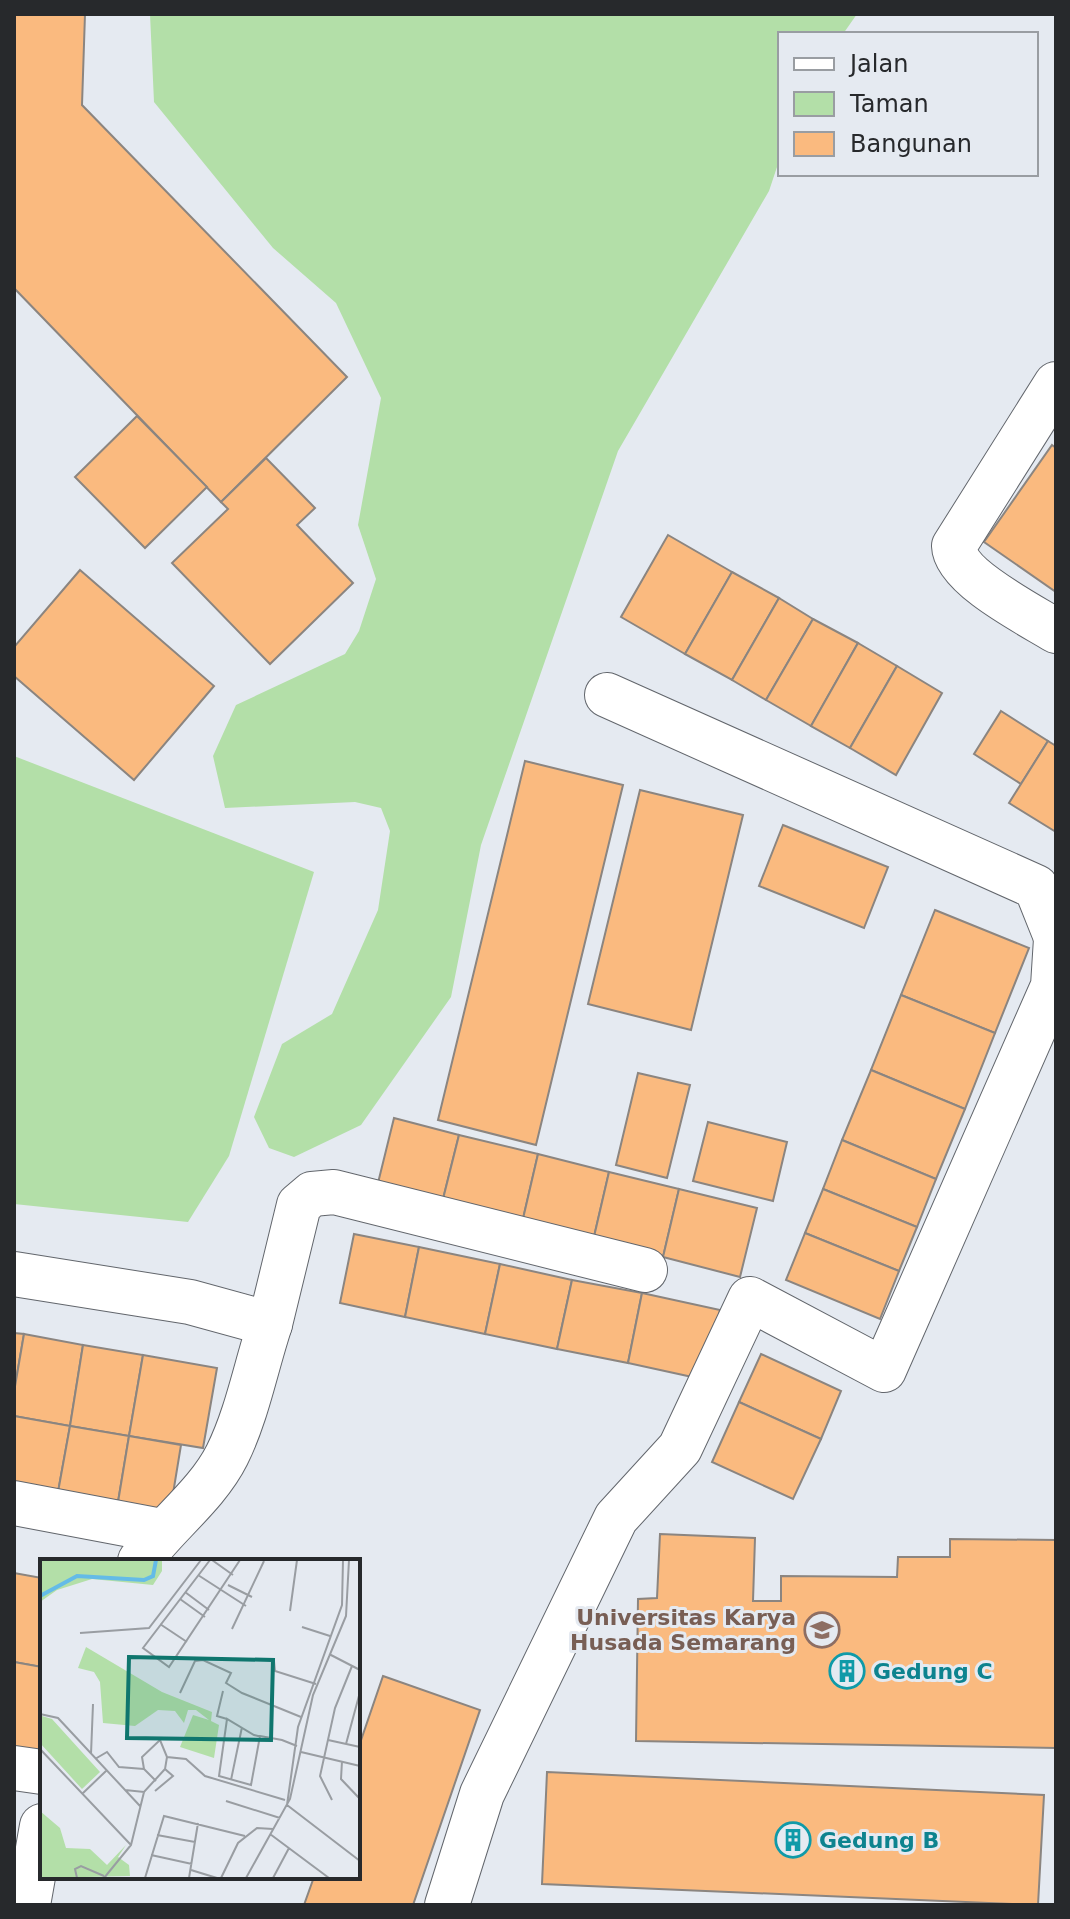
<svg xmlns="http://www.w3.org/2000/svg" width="1070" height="1919" font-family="'DejaVu Sans',sans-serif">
  <rect width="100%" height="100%" fill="#e5eaf1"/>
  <!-- green -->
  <g fill="#b3dfa8">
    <polygon points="150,14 857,14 843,34 780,34 780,158 769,191 618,451 481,845 451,997 361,1125 294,1157 269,1148 254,1117 282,1044 332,1014 378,910 390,831 381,808 355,802 225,808 213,756 236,705 345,654 359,631 376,579 358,525 381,398 336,303 273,248 154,102"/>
    <polygon points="14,756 314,872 229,1156 188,1222 14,1204"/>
  </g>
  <!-- building -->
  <g fill="#faba7f" stroke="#8b8580" stroke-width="2">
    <polygon points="14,14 85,14 82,105 347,377 221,502 14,288"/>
    <polygon points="137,416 207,487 145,548 75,477"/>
    <polygon points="1052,445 1056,448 1056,592 984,542"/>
    <polygon points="266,458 315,508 297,525 353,583 270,664 172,563 228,509 221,502"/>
    <polygon points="668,535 732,572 685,654 621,617"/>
    <polygon points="80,570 214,686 134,780 14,676 14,647"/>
    <polygon points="732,572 779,598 732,680 685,654"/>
    <polygon points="779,598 813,619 766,700 732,680"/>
    <polygon points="813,619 858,643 811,726 766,700"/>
    <polygon points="858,643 897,666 850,748 811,726"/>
    <polygon points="897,666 942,693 896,775 850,748"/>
    <polygon points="1001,711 1048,741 1021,784 974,754"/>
    <polygon points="1048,741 1056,746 1056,832 1009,803"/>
    <polygon points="525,761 623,785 536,1145 438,1120"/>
    <polygon points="640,790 743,815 691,1030 588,1004"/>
    <polygon points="783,825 888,867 864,928 759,886"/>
    <polygon points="935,910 1029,948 995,1033 901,995"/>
    <polygon points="901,995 995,1033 965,1109 871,1070"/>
    <polygon points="871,1070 965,1109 936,1179 842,1140"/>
    <polygon points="638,1073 690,1085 667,1178 616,1165"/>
    <polygon points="394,1118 459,1135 442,1203 377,1187"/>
    <polygon points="708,1122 787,1142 773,1201 693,1181"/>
    <polygon points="459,1135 538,1154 522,1223 442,1203"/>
    <polygon points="842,1140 936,1179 917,1227 823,1189"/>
    <polygon points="538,1154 609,1172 593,1241 522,1223"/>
    <polygon points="609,1172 679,1189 663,1257 593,1241"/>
    <polygon points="679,1189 757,1208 740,1277 663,1257"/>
    <polygon points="823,1189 917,1227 899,1271 805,1233"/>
    <polygon points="805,1233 899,1271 880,1319 786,1280"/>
    <polygon points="354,1234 419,1247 405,1317 340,1303"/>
    <polygon points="419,1247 500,1264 485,1334 405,1317"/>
    <polygon points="500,1264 572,1280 557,1349 485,1334"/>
    <polygon points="572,1280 642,1293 628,1363 557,1349"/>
    <polygon points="642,1293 720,1310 706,1380 628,1363"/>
    <polygon points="14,1333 24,1334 14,1392"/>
    <polygon points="24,1334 83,1345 70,1426 14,1416 14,1392"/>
    <polygon points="83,1345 143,1355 129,1436 70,1426"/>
    <polygon points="761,1354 841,1391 821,1439 739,1402"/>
    <polygon points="143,1355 217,1368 203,1448 129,1436"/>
    <polygon points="739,1402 821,1439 793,1499 712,1462"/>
    <polygon points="14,1416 70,1426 58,1492 14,1484"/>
    <polygon points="70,1426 129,1436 118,1502 58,1492"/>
    <polygon points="129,1436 181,1445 170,1512 118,1502"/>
    <polygon points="660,1534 755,1538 753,1601 781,1601 781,1576 897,1577 898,1557 950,1557 950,1539 1056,1540 1056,1748 636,1741 638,1599 657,1598"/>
    <polygon points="14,1573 42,1578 42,1667 14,1662"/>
    <polygon points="14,1662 42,1667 42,1756 14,1752"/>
    <polygon points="383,1676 480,1710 413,1905 304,1905 314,1877 358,1877 358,1749"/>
    <polygon points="547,1772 1044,1795 1038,1905 542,1884"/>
  </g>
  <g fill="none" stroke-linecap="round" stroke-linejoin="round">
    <defs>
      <g id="street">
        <path d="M1056 384 954 546C955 577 1030 615 1056 631"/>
        <polyline points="607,695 1036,887 1056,937"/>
        <path d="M14 1274 190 1302 270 1324C256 1366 247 1415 227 1455 207 1495 166 1525 140 1561"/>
        <polyline points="270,1324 299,1205 312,1194 334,1192 645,1270"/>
        <polyline points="14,1503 162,1531"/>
        <polyline points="14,1768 42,1772"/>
        <polyline points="28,1905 42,1826"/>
        <polyline points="447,1905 482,1794 616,1518 680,1448 750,1299 884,1370 1053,986 1056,939"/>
      </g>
    </defs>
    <!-- street casing -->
    <use href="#street" stroke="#62666c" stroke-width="46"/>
    <!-- street -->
    <use href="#street" stroke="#fff" stroke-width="44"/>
  </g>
  <!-- icons -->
  <defs>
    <symbol id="university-ring" viewBox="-11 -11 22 22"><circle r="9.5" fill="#e5eaf1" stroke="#8d6e63" stroke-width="1.5"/><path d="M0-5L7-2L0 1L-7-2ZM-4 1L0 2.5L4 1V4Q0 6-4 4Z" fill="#8d6e63"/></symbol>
    <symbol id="building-ring" viewBox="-11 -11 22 22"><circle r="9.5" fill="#e5eaf1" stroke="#0f9aa8" stroke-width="1.5"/><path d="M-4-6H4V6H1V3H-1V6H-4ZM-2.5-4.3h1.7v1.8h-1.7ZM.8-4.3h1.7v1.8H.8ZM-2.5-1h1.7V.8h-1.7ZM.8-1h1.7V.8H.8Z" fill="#0f9aa8"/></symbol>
  </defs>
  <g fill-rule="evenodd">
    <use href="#university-ring" x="802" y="1610" width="40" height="40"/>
    <use href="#building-ring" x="827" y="1651" width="40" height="40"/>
    <use href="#building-ring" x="773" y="1820" width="40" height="40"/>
  </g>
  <g text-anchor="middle" stroke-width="6" stroke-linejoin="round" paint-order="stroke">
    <!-- education labels -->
    <g font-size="22" font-weight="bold" fill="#785e54" stroke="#e5eaf1" text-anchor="end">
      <text x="796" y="1625">Universitas Karya<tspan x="796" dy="25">Husada Semarang</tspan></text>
    </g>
    <!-- culture labels -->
    <g font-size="22" font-weight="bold" fill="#0d838f" stroke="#e5eaf1" text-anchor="start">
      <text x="873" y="1679">Gedung C</text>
      <text x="819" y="1848">Gedung B</text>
    </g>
  </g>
  <!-- overview -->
  <g transform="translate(40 1559)">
    <rect width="320" height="320" fill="#e5eaf1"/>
    <path d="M0 1H122V12L113 26 52 20 17 31 0 43ZM46 88 122 133 172 153 171 162 179 166 174 199 140 188 153 156 169 161 156 151H148L144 164 135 152 118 151 95 167 63 164 60 123 54 113 38 109ZM2 157 12 160 60 213 42 230 0 184ZM0 252 20 269 26 289 50 290 67 306 86 286 78 298 89 306 90 317 0 319Z" fill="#b3dfa8"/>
    <path fill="none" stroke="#64bbe7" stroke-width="4" d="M0 37 37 17 104 21 113 17 116 1"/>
    <path fill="none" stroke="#999da2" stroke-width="2" d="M170 1 103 89 129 108 200 1M172 1 193 16M219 1H250M158 16 206 47M188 26 212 38M145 33 169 51M140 40 165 58M250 52 257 1M120 65 147 83M262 68 290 77M192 70 224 2M40 74 109 69 161 1M289 95 320 111M222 100 234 102 235 112 276 125M183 132 177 157 187 160M140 134 155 102 163 101 191 114 186 124 202 134 261 158M0 155 18 159 100 247M220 177 211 226 179 217 187 160 214 176 218 177H220L242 181 257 187M288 181 320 188M306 185 320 133M0 190 91 286M261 193 320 207M51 195 53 145M55 200 67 193 79 208 104 210M302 202 301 220 320 240M191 221 202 168M116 222 104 210 102 198 120 181 127 198 146 200 165 217 245 241M85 231 104 233 125 210M115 232 133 217 125 210 127 198M42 235 66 212M292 241 280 217 295 149 312 107M186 242 240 259M247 246 258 168 302 46 303 1M247 246 320 302M230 275 289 319M117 276 155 283M111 296 152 305M151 311 177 319M37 319 35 310 41 307 64 317M64 319 91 286 104 233M105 319 124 257 205 277M149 319 158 264M181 319 198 284 217 269 233 270M206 319 250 240 273 136 306 57 309 1M233 319 249 289"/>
    <path fill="#0f766e" fill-opacity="0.15" stroke="#0f766e" stroke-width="4" d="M89 98 233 101 231 181 87 179Z"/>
    <rect width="320" height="320" fill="none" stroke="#27292c" stroke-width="4"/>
  </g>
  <!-- border -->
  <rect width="1070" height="1919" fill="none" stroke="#27292c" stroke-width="32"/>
  <!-- legend -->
  <rect x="778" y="32" width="260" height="144" fill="#e5eaf1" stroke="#999da2" stroke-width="2"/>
  <rect x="794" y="58" width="40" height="12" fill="#ffffff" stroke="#999da2" stroke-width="2"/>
  <text x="850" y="72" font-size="24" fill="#27292c">Jalan</text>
  <rect x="794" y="92" width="40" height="24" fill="#b3dfa8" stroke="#999da2" stroke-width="2"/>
  <text x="850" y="112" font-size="24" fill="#27292c">Taman</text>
  <rect x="794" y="132" width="40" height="24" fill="#faba7f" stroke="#999da2" stroke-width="2"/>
  <text x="850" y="152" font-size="24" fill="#27292c">Bangunan</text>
</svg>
